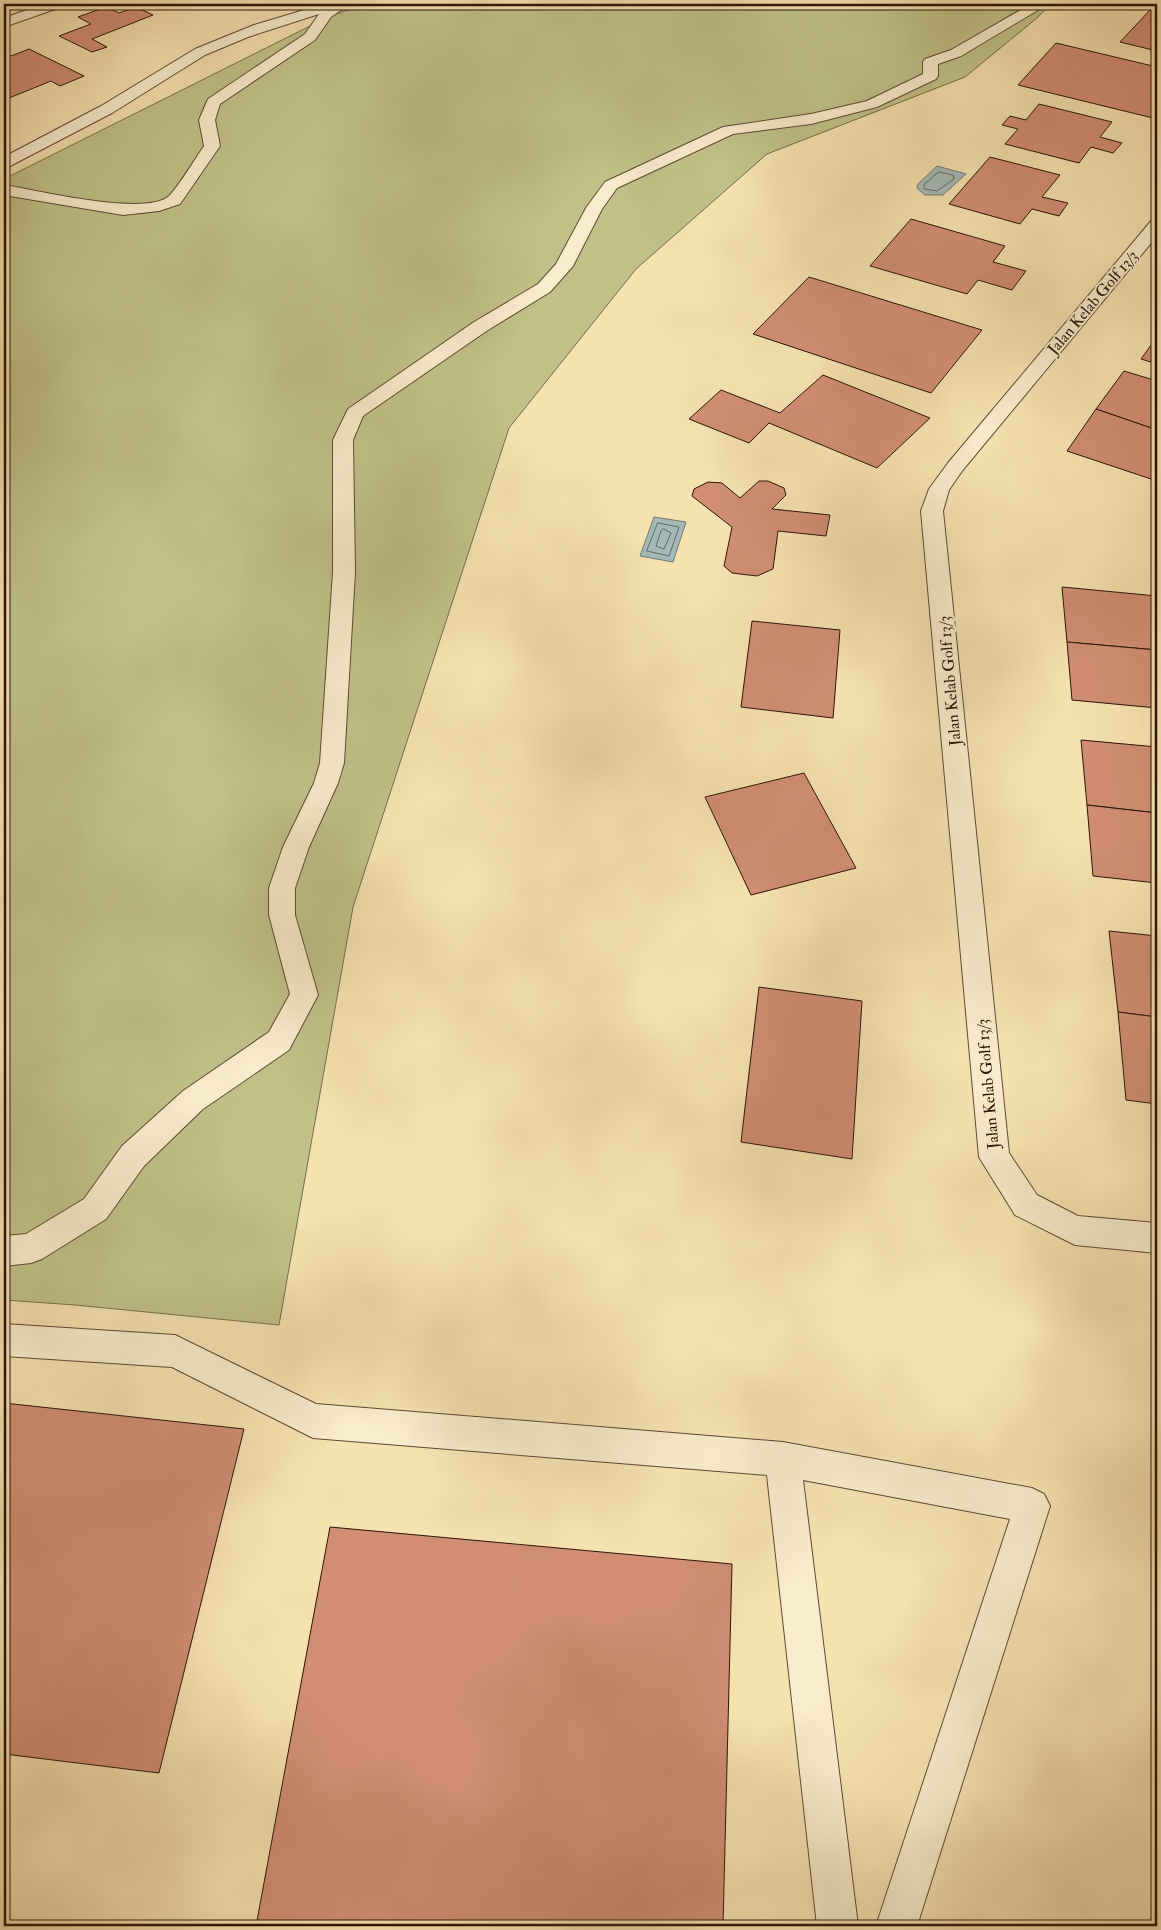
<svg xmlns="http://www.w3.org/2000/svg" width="1161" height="1930" font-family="'IM FELL Double Pica',serif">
  <rect width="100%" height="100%" fill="#f6e2b1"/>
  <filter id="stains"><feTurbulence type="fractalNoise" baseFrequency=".004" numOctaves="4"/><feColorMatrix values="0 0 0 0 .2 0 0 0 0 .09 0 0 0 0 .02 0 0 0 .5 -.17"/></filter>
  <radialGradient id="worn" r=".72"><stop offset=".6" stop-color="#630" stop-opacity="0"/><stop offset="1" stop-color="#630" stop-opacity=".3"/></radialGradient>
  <!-- green -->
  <polygon fill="#c0c289" stroke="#756c48" points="366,4 1051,4 1037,18 965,77 767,154 636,269 509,428 353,907 279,1325 75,1305 4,1300 4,179 330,16"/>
  <!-- water -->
  <g fill="#a3bab8" stroke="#737871">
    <polygon points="937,166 966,174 943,195 925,195 917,188 918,184"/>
    <polygon points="654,517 686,522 673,562 640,556"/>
  </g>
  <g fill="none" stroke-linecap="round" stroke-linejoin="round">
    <!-- shore -->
    <g stroke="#66685f" stroke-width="1">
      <polygon points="939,172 953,175 954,179 937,191 924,189 924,185"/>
      <polygon points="658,523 679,527 669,556 647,551"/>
      <polygon points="664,529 671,533 664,549 656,546 661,531"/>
    </g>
  </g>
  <!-- building -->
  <g fill="#d18e74" stroke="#2a1506">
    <polygon points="106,7 119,13 136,7 153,15 92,39 107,47 92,52 59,36 91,24 78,17"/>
    <polygon points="1151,9 1157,10 1157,51 1120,42"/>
    <polygon points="1056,43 1157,67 1157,78 1152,85 1157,86 1157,119 1018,85"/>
    <polygon points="29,49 84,76 60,86 51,81 4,100 4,52 11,56"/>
    <polygon points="1039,104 1112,122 1100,137 1122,143 1113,153 1091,147 1079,163 1005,144 1018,129 1002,125 1010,116 1026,120"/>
    <polygon points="990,157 1060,175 1042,197 1068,203 1059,216 1032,209 1020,224 949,204"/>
    <polygon points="911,219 1005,246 993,262 1026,271 1012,290 978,280 967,294 870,266"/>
    <polygon points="809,277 982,330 931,393 753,334"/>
    <polygon points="1157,337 1157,364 1141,359"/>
    <polygon points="1124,371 1157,381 1157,430 1096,409"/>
    <polygon points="823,375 930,418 877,468 769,423 749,443 689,419 721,390 780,413"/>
    <polygon points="1096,409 1157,430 1157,481 1067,451"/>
    <polygon points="759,481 768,481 784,488 786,495 772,509 830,515 826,536 778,531 773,569 757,576 732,573 724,566 732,527 692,496 694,489 708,482 722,483 740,498"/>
    <polygon points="1062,587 1157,596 1157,650 1067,642"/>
    <polygon points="752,621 840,630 833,718 741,707"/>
    <polygon points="1067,642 1157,650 1157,708 1072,700"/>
    <polygon points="1081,740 1157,747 1157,813 1087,805"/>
    <polygon points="804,773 856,868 751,895 705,797"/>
    <polygon points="1087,805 1157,813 1157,883 1093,876"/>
    <polygon points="1109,931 1157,936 1157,1017 1118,1012"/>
    <polygon points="759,987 862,1001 852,1159 741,1142"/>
    <polygon points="1118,1012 1157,1017 1157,1104 1126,1100"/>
    <polygon points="4,1403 244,1429 159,1773 4,1754"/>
    <polygon points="330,1527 732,1564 723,1926 256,1926"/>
  </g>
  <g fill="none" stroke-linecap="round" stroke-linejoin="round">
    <defs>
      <g id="lane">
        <path d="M324 4H350L331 17 315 40 220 104 215 120 220 146 180 204 159 211 123 215 4 195V185C36 190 146 217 169 196 179 186 195 159 204 146L199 120 208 99 305 34 319 14 248 37 205 55 112 113 10 166 4 168V157L101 106 195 49 254 25Z"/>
        <polygon points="1031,4 1048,4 961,56 938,64 938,76 936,79 877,107 811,124 733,134 617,188 602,209 573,266 550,292 488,330 363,416 353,440 355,572 344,763 338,783 309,847 295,888 295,915 318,995 289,1050 203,1109 144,1166 106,1219 42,1259 31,1263 4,1266 4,1236 26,1234 84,1199 122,1146 183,1091 269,1032 290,994 269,915 269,888 283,847 314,783 320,763 333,572 333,440 348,409 474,322 538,284 556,264 586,208 605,182 723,127 811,114 867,101 923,74 923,62 925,59 951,50"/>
        <polygon points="4,1324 175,1335 316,1404 783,1442 1032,1488 1044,1494 1050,1506 917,1926 876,1926 1010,1519 803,1480 858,1926 817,1926 767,1475 313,1438 172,1367 4,1356"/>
      </g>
      <g id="street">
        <polygon points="44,4 63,4 61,7 4,27 4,18"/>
        <polygon points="1157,220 1157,236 962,471 949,490 943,511 1009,1153 1037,1195 1078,1216 1157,1223 1157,1253 1075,1245 1015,1215 979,1157 921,511 929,489 948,463 1151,221"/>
      </g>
    </defs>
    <!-- lane casing -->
    <use href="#lane" stroke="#5d4831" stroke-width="2"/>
    <!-- street casing -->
    <use href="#street" stroke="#5d4831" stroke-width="2"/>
    <!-- lane -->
    <use href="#lane" fill="#f9eccc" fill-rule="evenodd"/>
    <!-- street -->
    <use href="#street" fill="#f9eccc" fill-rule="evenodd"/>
  </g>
  <g text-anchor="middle" stroke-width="4" stroke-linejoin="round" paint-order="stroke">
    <!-- street labels -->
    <g font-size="16" fill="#2a1506" stroke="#f9eccc">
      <text transform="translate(1092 302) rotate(-50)" y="6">Jalan Kelab Golf 13/3</text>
      <text transform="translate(949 681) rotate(-95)" y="6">Jalan Kelab Golf 13/3</text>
      <text transform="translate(987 1084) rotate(-95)" y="6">Jalan Kelab Golf 13/3</text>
    </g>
  </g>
  <!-- margin -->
  <rect width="1161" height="1930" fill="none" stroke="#f6e2b1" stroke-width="20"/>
  <rect x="5" y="5" width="1151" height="1920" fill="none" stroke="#2a1506" stroke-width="2.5"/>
  <rect x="10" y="10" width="1141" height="1910" fill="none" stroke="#2a1506"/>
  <rect width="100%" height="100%" filter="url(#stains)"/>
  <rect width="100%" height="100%" fill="url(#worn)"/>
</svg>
